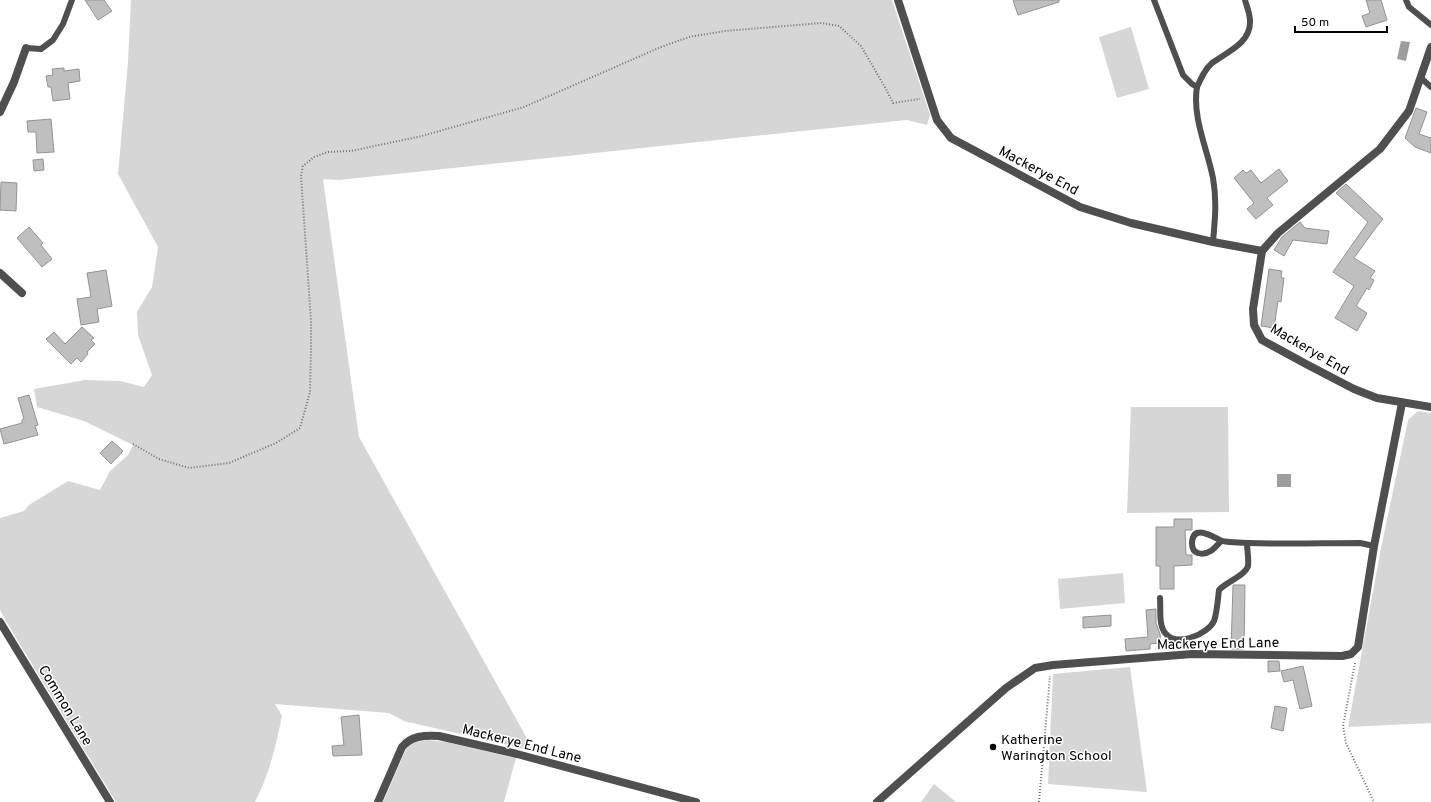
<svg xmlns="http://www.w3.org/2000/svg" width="1431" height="802" font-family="Overpass,sans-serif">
  <rect width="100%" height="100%" fill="#fff"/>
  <!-- green -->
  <g fill="#d6d6d6">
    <path d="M131 0H892L930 115 927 125 907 120 339 180 323 179 359 437 534 751 404 721 389 713 275 704 282 716C276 746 269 775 255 802H116L7 623 0 610V518L24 511 29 505 68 481 100 490 110 471 128 455 133 445 84 421 37 407 34 389 85 380 120 381 144 387 152 375 138 335 137 312 152 287 158 247 118 174 128 62Z"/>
    <polygon points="1131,27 1149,89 1117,98 1099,37"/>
    <polygon points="1131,407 1228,407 1229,512 1127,513"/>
    <polygon points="1418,411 1431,413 1431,723 1348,727 1381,548 1408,420"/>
    <polygon points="1123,573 1125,603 1060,609 1058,579"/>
    <polygon points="1130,667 1147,792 1048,784 1053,674"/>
    <polygon points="428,740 446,742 516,758 504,802 383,802 407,747 416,742"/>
    <polygon points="934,784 956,802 921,802"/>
  </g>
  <!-- water -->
  <g fill="#9d9d9d">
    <polygon points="1401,41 1410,42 1406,61 1397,59"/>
    <rect x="1277" y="474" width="14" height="13"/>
  </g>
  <!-- building -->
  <g fill="#bfbfbf" stroke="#939393">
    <polygon points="85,0 104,0 112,11 98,20"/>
    <polygon points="1013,0 1059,0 1059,2 1018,15"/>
    <polygon points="1366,0 1381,0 1387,20 1366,27 1362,16 1370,13"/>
    <polygon points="64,68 64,71 79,69 80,81 68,83 70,99 53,101 51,87 48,87 46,76 53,75 52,69"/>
    <polygon points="1416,108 1427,112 1419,134 1431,138 1431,153 1415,147 1405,138"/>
    <polygon points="51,119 54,152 37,153 36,132 28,132 27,121"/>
    <polygon points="43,159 44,170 34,171 33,160"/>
    <polygon points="1279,169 1288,181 1267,198 1273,205 1256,219 1247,209 1254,203 1234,178 1243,170 1246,173 1251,170 1261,183"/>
    <polygon points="1,182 17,183 16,211 0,210"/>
    <polygon points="1346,184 1383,219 1375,229 1354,258 1375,271 1370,278 1374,280 1369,290 1367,288 1356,306 1367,313 1357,331 1335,318 1354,286 1333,272 1368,222 1336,193"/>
    <polygon points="1300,222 1305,228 1329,231 1327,244 1293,240 1284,256 1274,250 1282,237"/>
    <polygon points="29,227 43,243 41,245 52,259 42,267 17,238"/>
    <polygon points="1269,269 1282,271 1281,278 1284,278 1281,302 1278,301 1274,328 1261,326"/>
    <polygon points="106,270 112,306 97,309 99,322 81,325 77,299 91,297 87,273"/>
    <polygon points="82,327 94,338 91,340 95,344 87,352 88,354 81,362 77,358 71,364 46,339 54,332 65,344"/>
    <polygon points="29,395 38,425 35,426 38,435 4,444 0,429 22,423 22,420 24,419 18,398"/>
    <polygon points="112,441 123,451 111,464 100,453"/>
    <polygon points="1174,519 1192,519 1192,530 1185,530 1186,555 1192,555 1192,565 1174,566 1174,589 1160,589 1160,566 1156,566 1156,527 1174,527"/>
    <polygon points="1233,585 1245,585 1244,649 1231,649"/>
    <polygon points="1156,609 1156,623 1160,634 1161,643 1150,644 1150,649 1126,651 1125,639 1148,637 1146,610"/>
    <polygon points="1111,615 1111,626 1083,628 1083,617"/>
    <polygon points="1268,661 1279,661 1280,671 1268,672"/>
    <polygon points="1303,666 1312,706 1300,709 1293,680 1284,682 1281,671"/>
    <polygon points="1275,706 1287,708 1283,731 1271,728"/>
    <polygon points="359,715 362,755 333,756 332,746 344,745 341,717"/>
  </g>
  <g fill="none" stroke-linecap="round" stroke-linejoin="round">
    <!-- path -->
    <g stroke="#717171" stroke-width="2" stroke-dasharray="1 2" stroke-linecap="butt">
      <polyline points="133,444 159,459 189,468 229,463 276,443 300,428 310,392 311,350 311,321 301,176 303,166 314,157 328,152 351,151 422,136 524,107 661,47 689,37 725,31 821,23 839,26 861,46 886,89 893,103 920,99"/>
      <polyline points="1355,663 1343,726 1346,743 1374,802"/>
      <polyline points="1039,802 1050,676"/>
    </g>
    <!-- service -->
    <g stroke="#4f4f4f" stroke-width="6">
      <path d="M1154 0 1183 75 1192 84 1197 87C1192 117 1207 148 1213 178 1217 201 1215 219 1213 242"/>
      <polyline points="1406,0 1409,7 1431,25"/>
      <polyline points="26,48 41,49 53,40 63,24 72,0"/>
      <polyline points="1421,78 1431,87"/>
      <path d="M1197 87C1201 78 1205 69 1212 63 1227 52 1251 43 1250 21 1250 14 1247 7 1245 0"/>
      <path d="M1221 541C1215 548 1208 556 1198 553 1194 552 1192 548 1192 543 1193 524 1211 536 1220 540 1222 542 1226 541 1229 542 1272 545 1316 543 1360 543L1374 546"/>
      <path d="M1160 598C1161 609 1158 626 1166 634 1177 647 1208 634 1214 621 1217 613 1218 598 1219 590 1226 582 1245 576 1248 566 1249 559 1247 550 1247 543"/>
    </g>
    <!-- minor -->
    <g stroke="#4f4f4f" stroke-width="8">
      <polyline points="898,0 937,120 951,138 1080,207 1131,223 1213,242 1262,251"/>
      <polyline points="1431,47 1409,111 1380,149 1278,233 1262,251 1253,309 1254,325 1262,340 1306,364 1354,389 1377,398 1431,407"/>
      <polyline points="0,112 14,82 26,48"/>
      <polyline points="0,273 22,293"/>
      <polyline points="0,622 110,802"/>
      <path d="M378 802 402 747C411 736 424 735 439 736L517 754 696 802"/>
      <polyline points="877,802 1006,688 1035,668 1053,665 1192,654 1342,656 1351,654 1358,647 1374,546 1402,403"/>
    </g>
  </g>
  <!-- markers -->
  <circle fill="#000" stroke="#fff" stroke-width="1.5" cx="993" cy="747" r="4"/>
  <g text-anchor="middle" stroke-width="3" stroke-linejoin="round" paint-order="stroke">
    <!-- street labels -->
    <g font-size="14" fill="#000" stroke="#fff">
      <text transform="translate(1039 170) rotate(28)" y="5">Mackerye End</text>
      <text transform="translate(1310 349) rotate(30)" y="5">Mackerye End</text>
      <text transform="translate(1218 643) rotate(-1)" y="5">Mackerye End Lane</text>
      <text transform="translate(66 705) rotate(59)" y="5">Common Lane</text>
      <text transform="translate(522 743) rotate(14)" y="5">Mackerye End Lane</text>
    </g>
    <!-- poi labels -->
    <g font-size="14" fill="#000" stroke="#fff" text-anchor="start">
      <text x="1001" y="744">Katherine<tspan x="1001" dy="16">Warington School</tspan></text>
    </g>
  </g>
  <!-- scale -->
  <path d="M1295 26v6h92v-6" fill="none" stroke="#000000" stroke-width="2"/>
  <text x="1301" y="26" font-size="12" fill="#000000" stroke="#ffffff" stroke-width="3" paint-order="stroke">50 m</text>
</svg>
